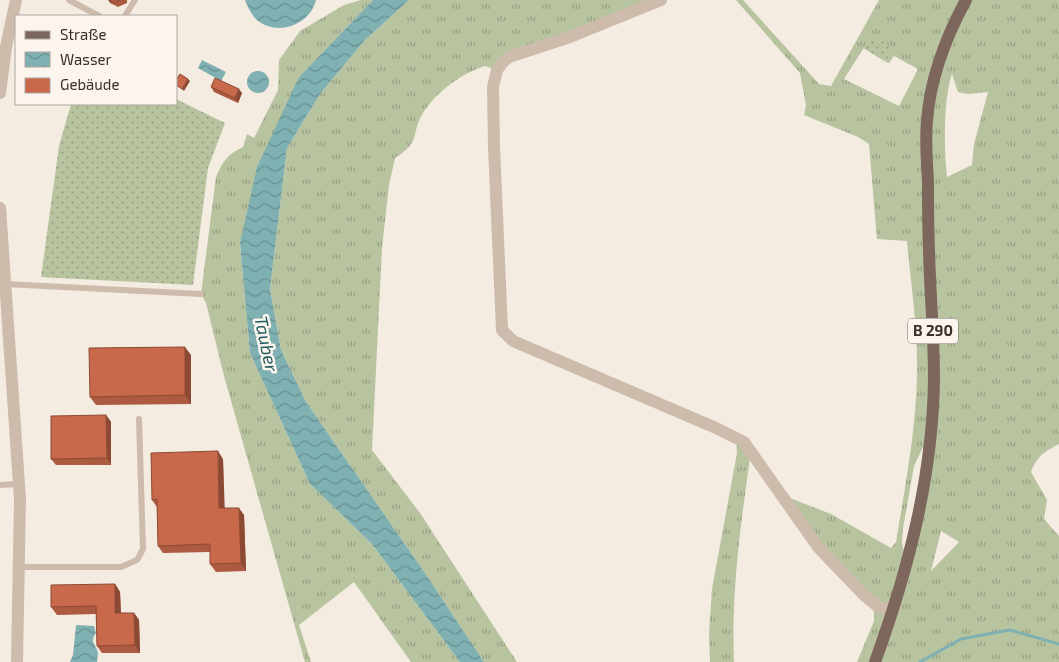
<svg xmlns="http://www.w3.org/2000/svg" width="1059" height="662" font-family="'Exo 2',sans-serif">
  <defs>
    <pattern id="grass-tufts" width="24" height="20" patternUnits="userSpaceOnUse" patternTransform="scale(1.25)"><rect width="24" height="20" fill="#b8c4a0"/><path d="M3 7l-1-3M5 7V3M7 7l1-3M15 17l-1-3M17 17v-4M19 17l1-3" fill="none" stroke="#97a083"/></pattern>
    <pattern id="garden-dots" width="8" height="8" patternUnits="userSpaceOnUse" patternTransform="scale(1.25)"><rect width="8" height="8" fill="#b8c4a0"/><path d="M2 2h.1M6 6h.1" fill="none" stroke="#97a083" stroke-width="1.8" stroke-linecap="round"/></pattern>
    <pattern id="water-waves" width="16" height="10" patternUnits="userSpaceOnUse" patternTransform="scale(1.25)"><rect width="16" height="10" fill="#7fb0b2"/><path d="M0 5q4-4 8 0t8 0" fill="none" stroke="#699091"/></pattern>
  </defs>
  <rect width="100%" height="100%" fill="#f4ebe1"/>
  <!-- grass -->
  <g fill="url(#grass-tufts)" fill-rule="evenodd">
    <path d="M361 0H373L299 77 240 243 250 353 310 484 372 544 460 662H411L354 582 299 625 311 662H305L224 376 206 303 201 294 216 177C223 161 227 155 243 147L247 134 254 138 278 90 279 60 300 31 344 5Z"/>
    <path d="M409 0H661L529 50 497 70 485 66C462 73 436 92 423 113 410 135 422 141 395 158L389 185 382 248 372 450 420 513 517 662H484L425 573 306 402 281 350 270 289 287 148 320 94 364 41Z"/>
    <path d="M736 0H743L819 84 831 86 879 0H1059V444C1044 452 1037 456 1031 472L1047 500 1044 519 1059 536V662H857L874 621V612L864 595 782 495 831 514 891 548 896 542C905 487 916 431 917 375 918 330 911 285 907 241L877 239 869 144 858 137 804 115 806 105 800 73ZM872 35 892 48 886 62 889 63 894 56 918 69 899 106 844 79ZM952 74 958 92 968 94 988 92 974 144 972 165 947 177C944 150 943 99 952 74ZM923 447 922 497 906 562 902 543 903 528 914 466ZM941 531 959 542 931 571Z"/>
    <path d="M736 437 751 451C741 521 731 592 734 662H710L709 634 712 589 737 453Z"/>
  </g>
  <!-- garden -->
  <g fill="url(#garden-dots)">
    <polygon points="872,35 893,48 886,62 863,48"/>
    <polygon points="176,99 225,123 208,168 193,285 41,277 59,146 71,104 176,104"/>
  </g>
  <!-- water -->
  <g fill="url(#water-waves)">
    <path d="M245 0H316C310 25 277 37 257 20 251 14 248 8 245 0Z"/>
    <polygon points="373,0 409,0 364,41 320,94 287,148 270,289 281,350 306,402 425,573 484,662 460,662 372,544 310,484 250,353 240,243 257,167 299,77"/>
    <polygon points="202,60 226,72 221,81 198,68"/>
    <circle cx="258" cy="82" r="11"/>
    <path d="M76 625 94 626 96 633C89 642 96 644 98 653 98 656 97 659 97 662H70L73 655Z"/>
  </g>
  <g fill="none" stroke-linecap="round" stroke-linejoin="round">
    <!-- stream -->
    <polyline stroke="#7fb0b2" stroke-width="3" points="920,662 961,639 1010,630 1059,644"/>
    <!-- lane -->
    <g stroke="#cdbbac" stroke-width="6">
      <polyline points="69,0 99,16"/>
      <polyline points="125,16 135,0"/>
      <polyline points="5,284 201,294"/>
      <polyline points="0,485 18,484"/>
      <polyline points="18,567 121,567 137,560 143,549 139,419"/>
    </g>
    <!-- street -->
    <g stroke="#cdbbac" stroke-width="12">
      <polyline points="661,0 570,37 509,57 502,63 497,70 493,87 494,147 502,330 513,341 716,428 744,442 818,547 864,595 880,608 894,610"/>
      <polyline points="0,93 6,47 16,0"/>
      <polyline points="0,208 20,499 17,662"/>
    </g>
    <!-- primary -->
    <path stroke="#7d675c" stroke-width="12" d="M875 662C908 571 933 476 934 378 934 335 930 293 929 250 928 227 928 205 928 182 927 162 925 141 927 121 930 79 946 37 966 0"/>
  </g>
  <!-- wall -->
  <g fill="#ac5a40">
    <polygon points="108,0 127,0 127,3 118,7 110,3"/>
    <polygon points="211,87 242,93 238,103 214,92"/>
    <polygon points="191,355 191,404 96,405 90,397"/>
    <polygon points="106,415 111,422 111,465 56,465 51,459"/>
    <polygon points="223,459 224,508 244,515 246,571 216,572 210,564 210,552 163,553 158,546 157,507 152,500"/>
    <polygon points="115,584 120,592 121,613 134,613 139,620 140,653 102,653 97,646 96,614 57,615 51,607"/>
  </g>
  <!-- shaded-wall -->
  <g fill="#8c4a34">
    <polygon points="188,79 190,81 184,91 182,89"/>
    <polygon points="239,89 242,93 238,103 235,98"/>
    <polygon points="185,347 191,355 191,404 185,395"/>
    <polygon points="106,415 111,422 111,465 107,458"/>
    <polygon points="218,451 223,459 225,516 219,508"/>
    <polygon points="239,508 244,515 246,571 241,563"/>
    <polygon points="115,584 120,592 121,621 115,613"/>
    <polygon points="134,613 139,620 140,653 135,645"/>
  </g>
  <!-- building -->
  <g fill="#c8694b" stroke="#8c4a34">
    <polygon points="109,0 120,0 115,3"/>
    <polygon points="180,74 188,79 182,89 176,85 176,80"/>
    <polygon points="215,78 239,89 235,98 211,87"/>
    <polygon points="185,347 185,395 90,397 89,348"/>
    <polygon points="106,415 107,458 51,459 51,416"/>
    <polygon points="218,451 219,508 239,508 241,563 210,564 210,544 158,546 157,499 152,500 151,453"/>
    <polygon points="115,584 115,613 134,613 135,645 97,646 96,606 51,607 51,585"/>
  </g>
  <g text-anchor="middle" stroke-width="5" stroke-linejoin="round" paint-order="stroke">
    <!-- shield labels -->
    <rect fill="#fbf5ee" stroke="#756b66" stroke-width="1" x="908" y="318.5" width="50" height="25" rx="4"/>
    <g font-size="15" font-weight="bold" fill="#3b302b">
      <text x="933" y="336">B 290</text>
    </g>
    <!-- water labels -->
    <g font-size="18" font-style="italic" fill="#1f5a5e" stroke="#fbf5ee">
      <text transform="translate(266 344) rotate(78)" y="6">Tauber</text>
    </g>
  </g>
  <!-- legend -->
  <rect x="15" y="15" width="162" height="90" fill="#fbf5ee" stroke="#aea6a0"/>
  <rect x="25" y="31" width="25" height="8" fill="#7d675c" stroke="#aea6a0"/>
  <text x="60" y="40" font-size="15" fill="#3b302b">Straße</text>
  <rect x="25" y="52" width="25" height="15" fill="url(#water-waves)" stroke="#aea6a0"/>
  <text x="60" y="65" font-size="15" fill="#3b302b">Wasser</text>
  <rect x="25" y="78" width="25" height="15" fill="#c8694b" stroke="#aea6a0"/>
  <text x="60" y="90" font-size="15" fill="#3b302b">Gebäude</text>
</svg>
